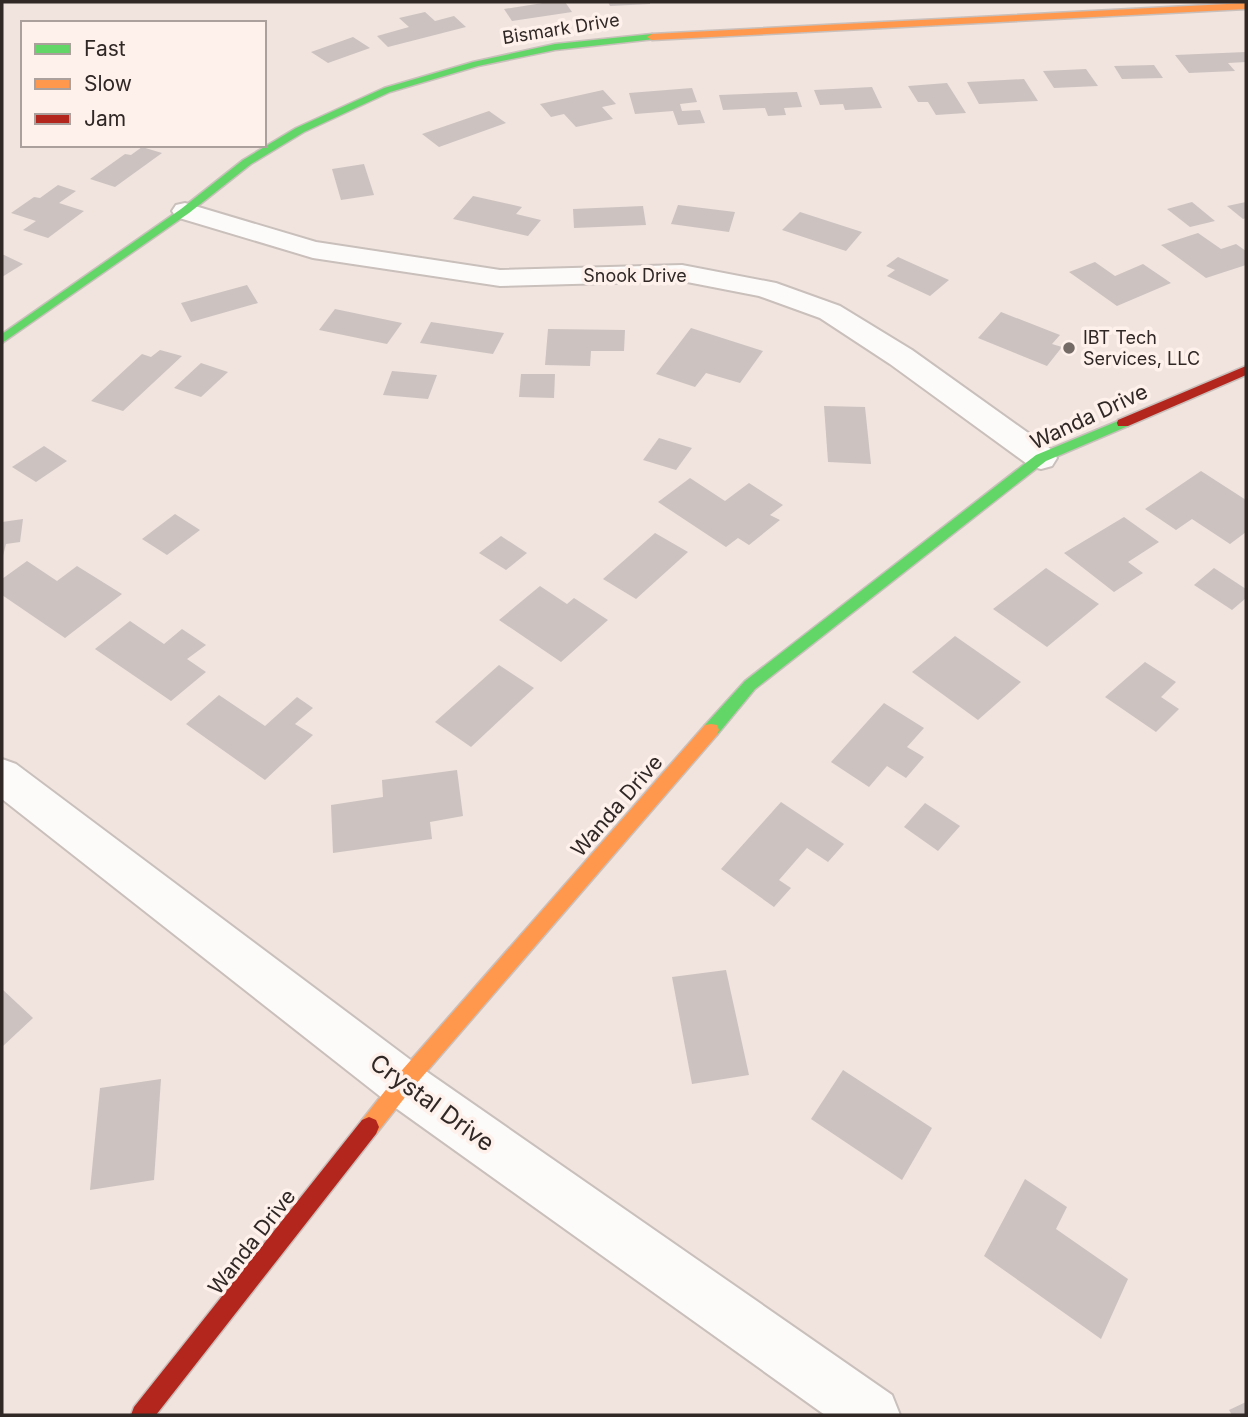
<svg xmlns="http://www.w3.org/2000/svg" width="1248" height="1417" font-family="Inter,sans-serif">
  <rect width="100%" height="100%" fill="#f1e4df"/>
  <!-- building -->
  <g fill="#ccc2bf">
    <polygon points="549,2 565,2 572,12 512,21 504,9"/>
    <polygon points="608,2 650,2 650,4 610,6"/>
    <polygon points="425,12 435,21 454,16 466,27 388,47 377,36 409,27 399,18"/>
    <polygon points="353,37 370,48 328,63 311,52"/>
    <polygon points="1246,52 1246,62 1228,63 1235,71 1189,73 1175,55"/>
    <polygon points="1154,65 1163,78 1122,79 1114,66"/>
    <polygon points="1086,69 1098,86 1054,88 1043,71"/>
    <polygon points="1024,79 1038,101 979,104 967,82"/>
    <polygon points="947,83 966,113 936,115 928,102 918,102 908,86"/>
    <polygon points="872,87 882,108 845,110 843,104 820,105 814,90"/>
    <polygon points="692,88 697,102 680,104 682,111 700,110 705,123 678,125 673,111 635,114 629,93"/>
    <polygon points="603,90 616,104 602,107 613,119 576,127 564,114 551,117 540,104"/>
    <polygon points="797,92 802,107 784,108 786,115 768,116 765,108 723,110 719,95"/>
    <polygon points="489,111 506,123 439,147 422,134"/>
    <polygon points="142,147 162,153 115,187 90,179 125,154 131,155"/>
    <polygon points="364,164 374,195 341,200 332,169"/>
    <polygon points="58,185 76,191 59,203 84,211 48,238 23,230 36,221 11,213 34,197 40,198"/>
    <polygon points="473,196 522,207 516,214 541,220 528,236 453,219"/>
    <polygon points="1192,202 1215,221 1190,227 1167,209"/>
    <polygon points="1246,202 1246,218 1243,219 1227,206"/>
    <polygon points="678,205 735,212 729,232 671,224"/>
    <polygon points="643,206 646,225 574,228 573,209"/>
    <polygon points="800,212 862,232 846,251 782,230"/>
    <polygon points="1198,233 1221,249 1236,244 1246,251 1246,265 1206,278 1161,245"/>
    <polygon points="2,254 23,264 2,277"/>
    <polygon points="898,257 949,280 930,296 887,276 895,270 886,266"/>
    <polygon points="1095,262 1115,276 1143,264 1171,283 1117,306 1069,272"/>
    <polygon points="247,285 258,303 191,322 181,303"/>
    <polygon points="335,309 402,323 387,344 319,330"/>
    <polygon points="1001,312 1060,335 1052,344 1062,347 1047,366 978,338"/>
    <polygon points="431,322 504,333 493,354 420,343"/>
    <polygon points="691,328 763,351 740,383 706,373 695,387 656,374"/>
    <polygon points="548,329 625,330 624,351 591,351 590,366 545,365"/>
    <polygon points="160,350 182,356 123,411 91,401 142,354 151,357"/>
    <polygon points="201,363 228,372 201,397 174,388"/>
    <polygon points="392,371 437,375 428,399 383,395"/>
    <polygon points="521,374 555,374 554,398 519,397"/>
    <polygon points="824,406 865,407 871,464 828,462"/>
    <polygon points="659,438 692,448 676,470 643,460"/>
    <polygon points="44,446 67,461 36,482 12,467"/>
    <polygon points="1201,471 1246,500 1246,532 1230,544 1192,519 1176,530 1145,509"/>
    <polygon points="690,478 725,501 749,483 783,505 770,515 780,520 749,545 738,538 726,547 658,502"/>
    <polygon points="175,514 200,530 167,555 142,539"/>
    <polygon points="1124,517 1159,542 1128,562 1143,573 1114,592 1064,553"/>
    <polygon points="23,519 20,542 6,544 2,560 2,522"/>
    <polygon points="655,533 688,552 636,599 603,579"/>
    <polygon points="501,536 527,553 506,570 479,553"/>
    <polygon points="27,561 57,581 77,566 122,594 65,638 2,595 2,579"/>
    <polygon points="1046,568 1099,604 1047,647 993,609"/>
    <polygon points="1214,568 1246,589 1246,598 1232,610 1194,585"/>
    <polygon points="540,586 567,604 574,598 608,620 561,662 499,620"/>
    <polygon points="130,621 164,644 182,629 206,645 187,659 206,672 171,701 95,649"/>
    <polygon points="955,636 1021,682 978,720 912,672"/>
    <polygon points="1145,662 1176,682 1161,697 1179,709 1156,732 1105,697"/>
    <polygon points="499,665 534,688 471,747 435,722"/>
    <polygon points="219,695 265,726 297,697 313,708 295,724 313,735 265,780 186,724"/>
    <polygon points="884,703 924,728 907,747 924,757 906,778 887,766 869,787 831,762"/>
    <polygon points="457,770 463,816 430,822 432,839 333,853 331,805 383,797 382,780"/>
    <polygon points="781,802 844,844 828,862 807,848 779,880 791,888 774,907 721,869"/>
    <polygon points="925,803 960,826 938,851 904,827"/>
    <polygon points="726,970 749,1075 692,1084 672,977"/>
    <polygon points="2,989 33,1018 2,1047"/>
    <polygon points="843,1070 932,1128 902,1180 811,1119"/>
    <polygon points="161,1079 154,1180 90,1190 100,1088"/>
    <polygon points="1025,1179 1067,1207 1056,1229 1128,1279 1101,1339 984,1256"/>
    <polygon points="1246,1402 1246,1415 1232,1415 1229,1410"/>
  </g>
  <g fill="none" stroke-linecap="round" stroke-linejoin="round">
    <defs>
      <g id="street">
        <polygon points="185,203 316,242 500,270 682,265 776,283 840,306 912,350 1052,450 1057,458 1052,466 1041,469 1030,466 890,364 820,318 759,296 682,281 500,286 313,258 176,217 172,211 176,205"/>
        <polygon points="2,759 16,764 420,1067 892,1395 900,1415 825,1415 386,1101 2,799"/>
      </g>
      <g id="fast">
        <polygon points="652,34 655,35 655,39 555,50 478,66 390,92 304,132 251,164 189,213 2,343 2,334 181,209 243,160 296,128 384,88 473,62 555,44"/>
        <polygon points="1123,419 1128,420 1128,426 1046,461 755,689 717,735 705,735 703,730 705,725 745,681 1036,455"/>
      </g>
      <g id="slow">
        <polygon points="1246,3 1246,9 652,40 647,37 652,34"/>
        <polygon points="711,724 717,725 719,730 717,735 410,1091 376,1134 369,1137 362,1134 359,1127 362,1120 396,1077 705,725"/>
      </g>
      <g id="jam">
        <polygon points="1246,366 1246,375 1128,426 1118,426 1117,423 1118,420"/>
        <polygon points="369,1117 376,1120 379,1127 376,1134 156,1415 131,1415 134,1407 362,1120"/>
      </g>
    </defs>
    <!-- street casing -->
    <use href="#street" stroke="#c9bfbb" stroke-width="4"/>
    <!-- fast casing -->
    <use href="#fast" stroke="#c9bfbb" stroke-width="3"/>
    <!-- slow casing -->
    <use href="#slow" stroke="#c9bfbb" stroke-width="3"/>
    <!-- jam casing -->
    <use href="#jam" stroke="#c9bfbb" stroke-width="3"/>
    <!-- street -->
    <use href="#street" fill="#fdfbfa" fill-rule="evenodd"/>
    <!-- fast -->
    <use href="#fast" fill="#63d668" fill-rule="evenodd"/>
    <!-- slow -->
    <use href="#slow" fill="#ff974d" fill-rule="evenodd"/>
    <!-- jam -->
    <use href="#jam" fill="#b3261e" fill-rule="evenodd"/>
  </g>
  <!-- markers -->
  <circle fill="#746a66" stroke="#fef0eb" stroke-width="2.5" cx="1069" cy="348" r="7"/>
  <g text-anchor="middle" stroke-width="7" stroke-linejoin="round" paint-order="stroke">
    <!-- far-street labels -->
    <g font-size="18" fill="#302825" stroke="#fef0eb">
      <text transform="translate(561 29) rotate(-9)" y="6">Bismark Drive</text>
      <text x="635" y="282">Snook Drive</text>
    </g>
    <!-- far-poi labels -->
    <g font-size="18" fill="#302825" stroke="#fef0eb" text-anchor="start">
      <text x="1083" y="344">IBT Tech<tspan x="1083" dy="21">Services, LLC</tspan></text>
    </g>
    <!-- street labels -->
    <g font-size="21" fill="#302825" stroke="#fef0eb">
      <text transform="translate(1089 417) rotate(-25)" y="7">Wanda Drive</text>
      <text transform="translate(617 806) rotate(-49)" y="7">Wanda Drive</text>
      <text transform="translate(252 1242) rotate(-52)" y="7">Wanda Drive</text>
    </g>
    <!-- near-street labels -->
    <g font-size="24" fill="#302825" stroke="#fef0eb">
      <text transform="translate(432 1103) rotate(36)" y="8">Crystal Drive</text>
    </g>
  </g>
  <!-- border -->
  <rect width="1248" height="1417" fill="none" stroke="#302825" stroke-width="7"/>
  <!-- legend -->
  <rect x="21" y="21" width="245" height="126" fill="#fef0eb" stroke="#aca09c" stroke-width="2"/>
  <rect x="35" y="44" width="35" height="10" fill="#63d668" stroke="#aca09c" stroke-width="2"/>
  <text x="84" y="56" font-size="21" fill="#302825">Fast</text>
  <rect x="35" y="79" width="35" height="10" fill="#ff974d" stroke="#aca09c" stroke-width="2"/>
  <text x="84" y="91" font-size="21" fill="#302825">Slow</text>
  <rect x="35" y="114" width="35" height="10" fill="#b3261e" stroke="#aca09c" stroke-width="2"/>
  <text x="84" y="126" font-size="21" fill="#302825">Jam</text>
</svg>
